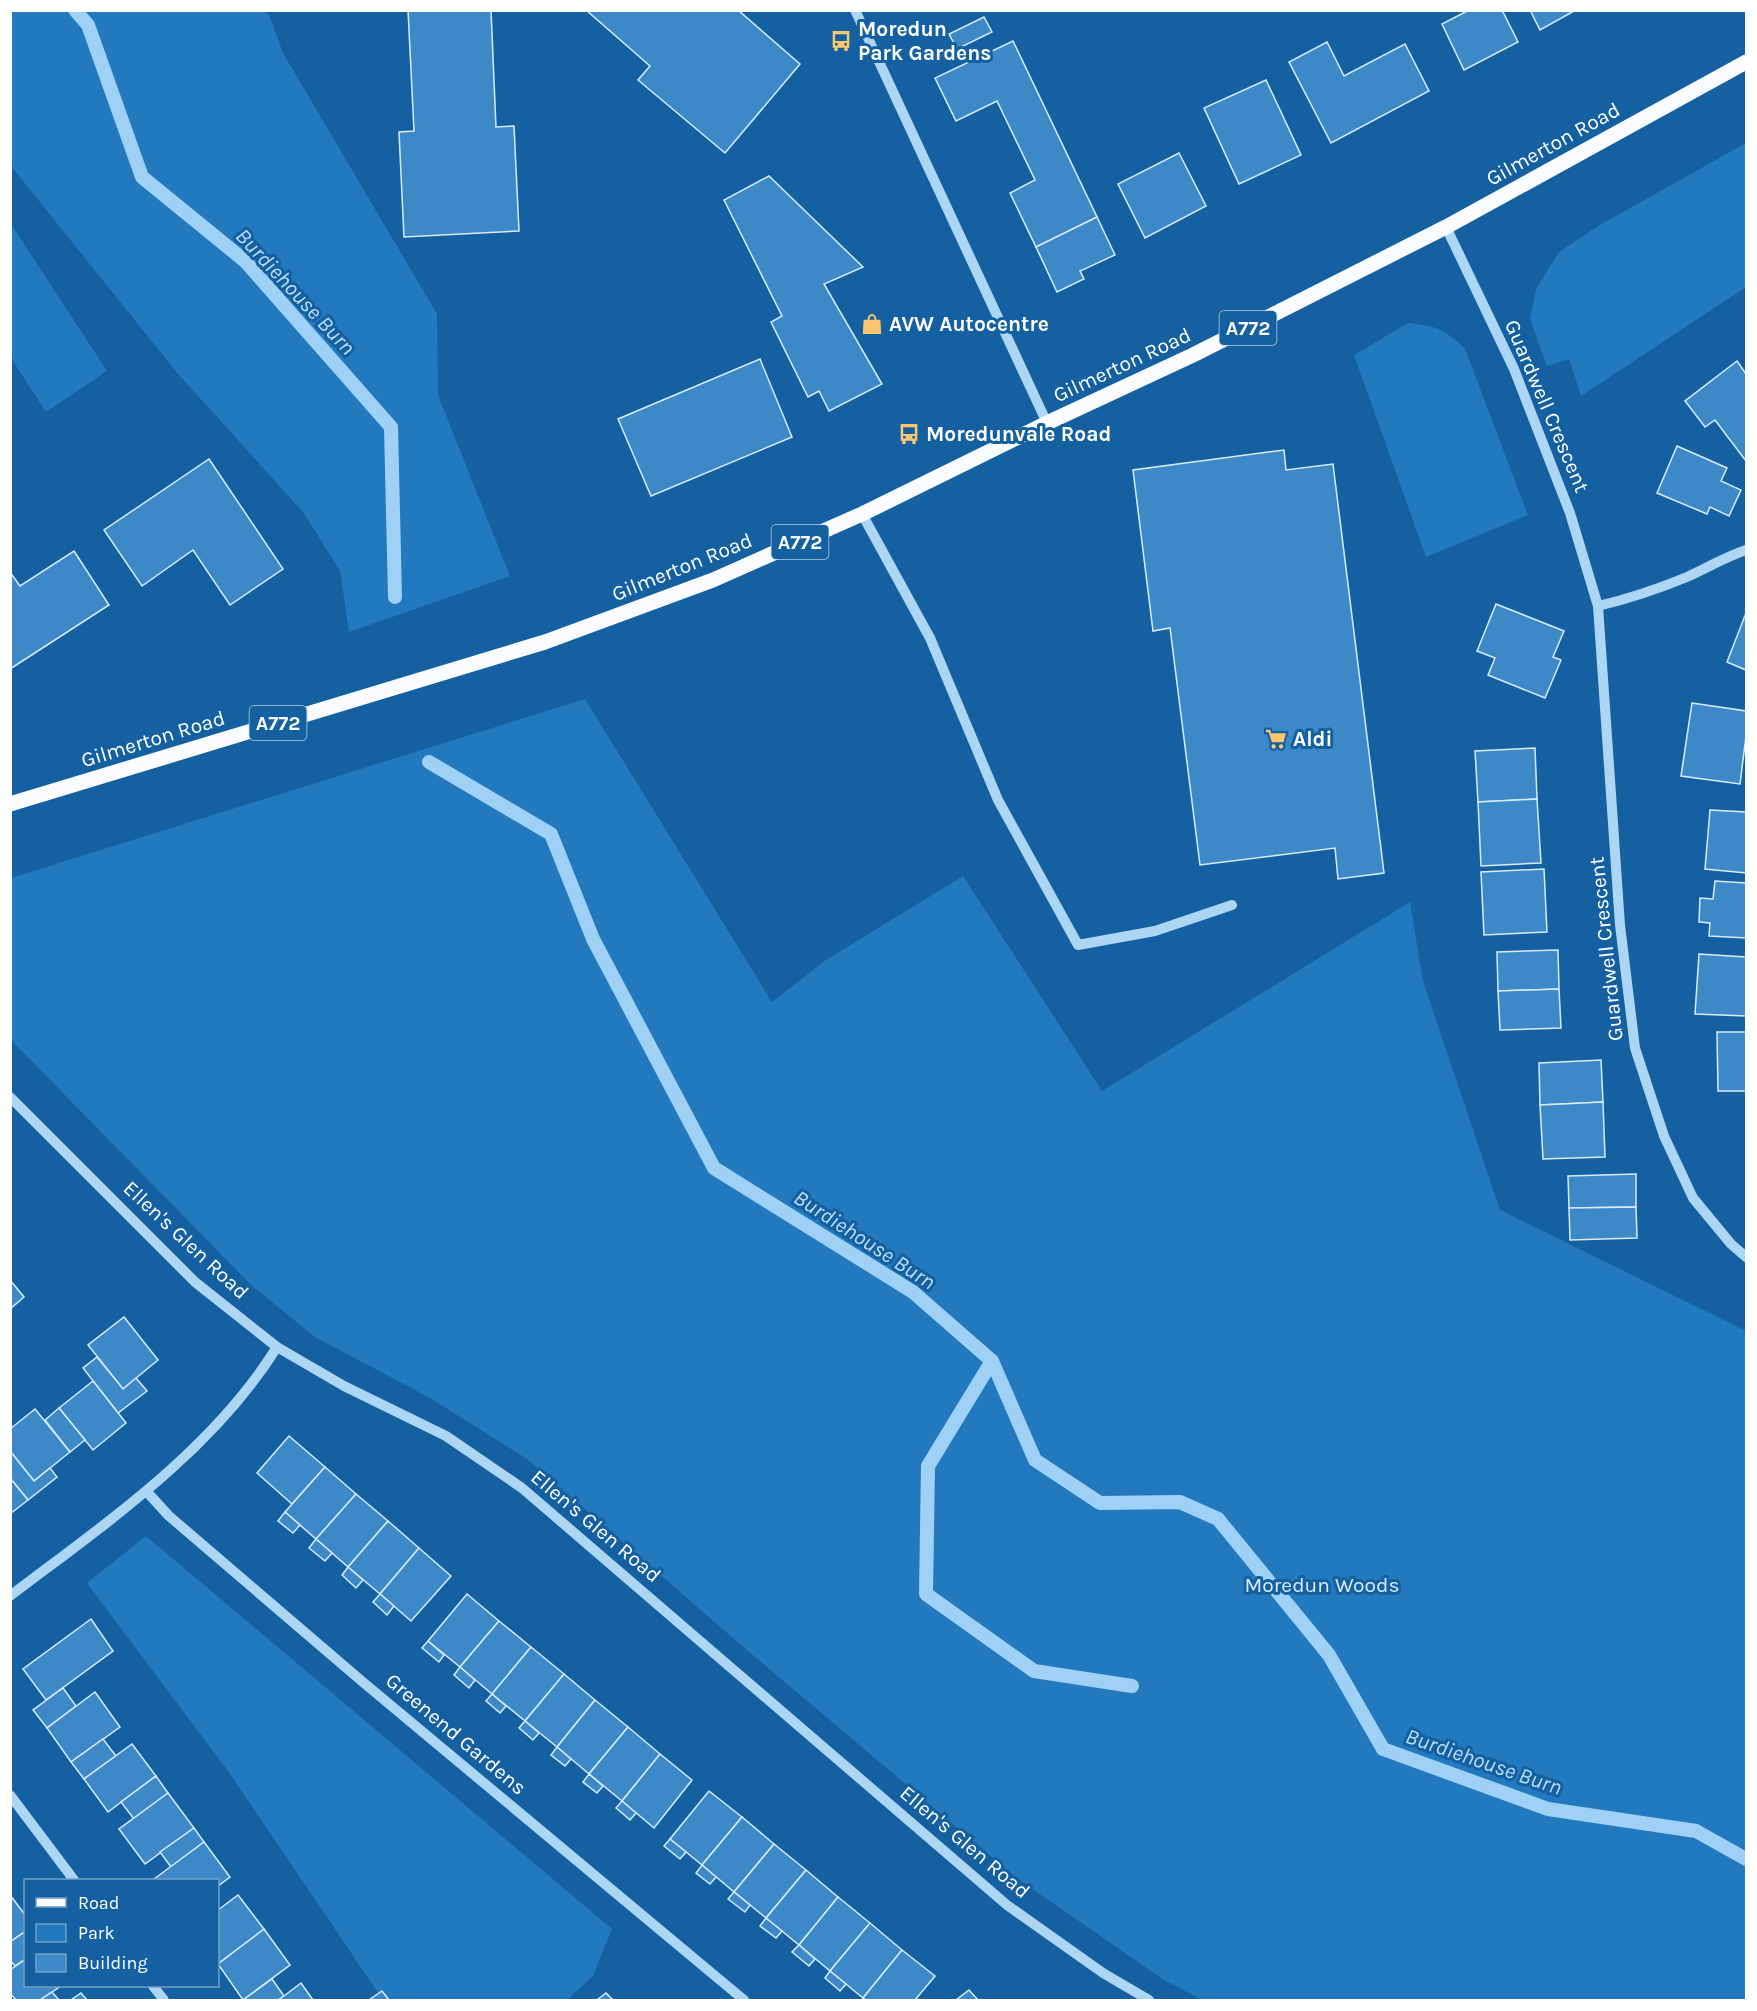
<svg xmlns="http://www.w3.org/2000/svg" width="1757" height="2011" font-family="Karla,sans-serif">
  <rect width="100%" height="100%" fill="#1460a0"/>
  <!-- green -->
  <g fill="#2379bd">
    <polygon points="10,11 265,11 269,15 283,53 437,314 438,395 510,576 349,632 340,571 303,512 178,374 11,166"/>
    <polygon points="1746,143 1746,287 1581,396 1569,359 1547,366 1530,319 1536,289 1559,252 1598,226"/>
    <polygon points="11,224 107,371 46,412 11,358"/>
    <path d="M1408 323C1436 326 1445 329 1465 349L1528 515 1426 557 1354 355Z"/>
    <polygon points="585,699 772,1002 826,960 963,876 1102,1091 1410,902 1423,981 1500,1210 1746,1331 1746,2000 1202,2000 1164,1980 1018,1879 741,1645 527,1459 430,1398 315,1337 252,1286 11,1040 11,878"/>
    <polygon points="146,1536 612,1929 593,1976 567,2000 383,2000 228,1771 87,1583"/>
  </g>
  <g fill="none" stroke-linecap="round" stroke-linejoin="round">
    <!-- stream -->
    <g stroke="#9fd1f7" stroke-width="14">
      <polyline points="75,10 88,25 142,177 245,261 391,427 395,597"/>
      <polyline points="429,762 551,834 593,939 714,1168 913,1292 992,1361 1035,1460 1100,1503 1180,1502 1218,1519 1329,1655 1383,1749 1548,1809 1696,1831 1746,1859"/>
      <polyline points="992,1361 928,1466 926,1594 1034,1671 1132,1686"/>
    </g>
  </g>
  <!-- building -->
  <g fill="#3d89c7" stroke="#d6ecfd" stroke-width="1.5">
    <polygon points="408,10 491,10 496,127 514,126 519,231 404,237 399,132 414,131"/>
    <polygon points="586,10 738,10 800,64 725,153 638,80 650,66"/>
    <polygon points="1469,10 1502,10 1518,42 1464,70 1442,24"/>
    <polygon points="1530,10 1576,10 1540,30"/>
    <polygon points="984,17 992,32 957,49 949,34"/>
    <polygon points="1013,41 1097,217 1036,247 1010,193 1035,180 997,101 956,121 935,78"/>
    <polygon points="1327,42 1344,76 1405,44 1429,91 1331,143 1289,62"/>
    <polygon points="1266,80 1301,155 1239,184 1204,108"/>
    <polygon points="1179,153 1206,206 1145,238 1118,184"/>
    <polygon points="769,176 863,267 824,284 882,384 829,411 819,391 808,397 771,322 782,316 724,200"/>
    <polygon points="1097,217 1115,255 1080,271 1084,279 1057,292 1036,247"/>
    <polygon points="760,359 792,437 651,496 618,419"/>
    <polygon points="1737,361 1746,374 1746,461 1715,420 1705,427 1685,401"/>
    <polygon points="1677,446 1727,468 1721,481 1741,490 1729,516 1710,507 1707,514 1657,493"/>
    <polygon points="1284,450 1286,470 1333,464 1384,873 1338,879 1335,848 1200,865 1170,628 1153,631 1133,470"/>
    <polygon points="209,459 283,569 230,605 193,550 142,586 104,530"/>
    <polygon points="74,551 109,605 10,669 10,572 20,586"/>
    <polygon points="1496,604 1564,631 1553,657 1561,660 1545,698 1488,675 1495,658 1477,651"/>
    <polygon points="1746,613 1746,670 1727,662"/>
    <polygon points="1692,703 1746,711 1746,736 1740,784 1681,776"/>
    <polygon points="1535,748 1537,799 1478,802 1475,751"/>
    <polygon points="1537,799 1541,863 1481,866 1478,802"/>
    <polygon points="1710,810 1746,812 1746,873 1705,869"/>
    <polygon points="1544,869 1547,932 1484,935 1481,872"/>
    <polygon points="1715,881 1746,883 1746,938 1709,936 1710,923 1699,922 1700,898 1713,899"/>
    <polygon points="1558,950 1559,989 1498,991 1497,952"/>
    <polygon points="1699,954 1746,957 1746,1016 1695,1014"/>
    <polygon points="1559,989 1561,1028 1500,1030 1498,991"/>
    <polygon points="1717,1032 1746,1032 1746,1091 1718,1091"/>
    <polygon points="1601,1060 1603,1102 1540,1105 1539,1063"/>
    <polygon points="1603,1102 1605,1157 1543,1159 1540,1105"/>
    <polygon points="1636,1174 1636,1207 1569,1208 1568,1176"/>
    <polygon points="1636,1207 1637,1238 1570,1240 1569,1208"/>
    <polygon points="10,1280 24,1297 10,1309"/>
    <polygon points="124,1317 158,1360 123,1389 88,1345"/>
    <polygon points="97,1357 123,1389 136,1378 147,1391 118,1413 83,1368"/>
    <polygon points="93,1381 126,1423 93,1450 59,1408"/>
    <polygon points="59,1408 85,1440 70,1452 45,1420"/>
    <polygon points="35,1409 70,1452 34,1481 10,1451 10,1429"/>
    <polygon points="289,1436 325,1467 292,1504 257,1473"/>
    <polygon points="10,1451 34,1481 50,1468 57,1477 28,1500 10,1478"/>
    <polygon points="325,1467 356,1494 316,1539 285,1512"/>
    <polygon points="10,1478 28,1500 10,1514"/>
    <polygon points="356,1494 388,1521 348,1567 316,1539"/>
    <polygon points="285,1512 300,1525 293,1533 278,1521"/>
    <polygon points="388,1521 419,1548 380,1594 348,1567"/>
    <polygon points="316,1539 332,1553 325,1561 309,1548"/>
    <polygon points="419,1548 451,1576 411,1621 380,1594"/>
    <polygon points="348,1567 363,1580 356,1588 342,1575"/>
    <polygon points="380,1594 394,1606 387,1615 373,1602"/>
    <polygon points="467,1594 499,1621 460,1667 428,1641"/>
    <polygon points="91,1619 113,1651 46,1700 23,1669"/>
    <polygon points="499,1621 531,1647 492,1694 460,1667"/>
    <polygon points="428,1641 444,1655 439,1662 422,1648"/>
    <polygon points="531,1647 564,1674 525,1721 492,1694"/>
    <polygon points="460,1667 475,1680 469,1688 454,1675"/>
    <polygon points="564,1674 595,1700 557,1747 525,1721"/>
    <polygon points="63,1688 76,1706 47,1728 33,1710"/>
    <polygon points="95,1692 120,1727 71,1762 47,1728"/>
    <polygon points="492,1694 506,1706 500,1713 486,1701"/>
    <polygon points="595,1700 628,1727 589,1774 557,1747"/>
    <polygon points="525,1721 539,1733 533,1740 519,1728"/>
    <polygon points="628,1727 660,1754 622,1801 589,1774"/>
    <polygon points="103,1739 116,1756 84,1779 71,1762"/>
    <polygon points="132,1744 156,1776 108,1812 84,1779"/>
    <polygon points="557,1747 571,1759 565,1766 551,1755"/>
    <polygon points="660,1754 692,1780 654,1828 622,1801"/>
    <polygon points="589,1774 603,1786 597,1793 583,1782"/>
    <polygon points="156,1776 168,1793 134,1819 121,1802"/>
    <polygon points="709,1791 742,1817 702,1865 670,1839"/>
    <polygon points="168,1793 194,1828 145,1864 119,1829"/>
    <polygon points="622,1801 636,1813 630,1820 616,1808"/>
    <polygon points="742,1817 774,1844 734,1892 702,1865"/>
    <polygon points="194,1828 204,1842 171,1867 160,1852"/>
    <polygon points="670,1839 686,1852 680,1859 664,1846"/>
    <polygon points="204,1842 230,1877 218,1886 218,1880 155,1880 154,1879"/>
    <polygon points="774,1844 806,1870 766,1918 734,1892"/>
    <polygon points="702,1865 716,1877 710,1884 696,1873"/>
    <polygon points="806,1870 838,1897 799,1945 766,1918"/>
    <polygon points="734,1892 750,1905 745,1912 728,1899"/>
    <polygon points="10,1895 26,1916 26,1931 10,1942"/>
    <polygon points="238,1895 264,1929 218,1964 218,1910"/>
    <polygon points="838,1897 870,1923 830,1971 799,1945"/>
    <polygon points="766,1918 782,1931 776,1938 760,1926"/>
    <polygon points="870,1923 902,1950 863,1998 830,1971"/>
    <polygon points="264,1929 290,1965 243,2000 218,1964"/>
    <polygon points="26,1931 26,1959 15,1966 10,1960 10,1942"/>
    <polygon points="799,1945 815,1959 809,1966 792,1952"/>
    <polygon points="902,1950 935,1976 915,2000 866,2000 863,1998"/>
    <polygon points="26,1959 26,1986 61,1986 40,2000 16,2000 10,1993 10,1970"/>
    <polygon points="830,1971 846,1984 840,1991 825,1978"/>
    <polygon points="272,1979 284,1996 278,2000 243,2000"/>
    <polygon points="301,1983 313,2000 278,2000 284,1996"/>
    <polygon points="969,1990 978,2000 956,2000"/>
    <polygon points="382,1991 389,2000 369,2000"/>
    <polygon points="52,1992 59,2000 40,2000"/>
    <polygon points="81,1993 87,2000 71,2000"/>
    <polygon points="606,1993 613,2000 597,2000"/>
  </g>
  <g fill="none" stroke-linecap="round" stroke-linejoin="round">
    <!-- minor -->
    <g stroke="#add5f4" stroke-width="10">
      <polyline points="855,10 1047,423"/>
      <polyline points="1446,227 1514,369 1570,513 1598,606 1620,925 1635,1048 1664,1136 1693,1198 1731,1244 1746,1257"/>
      <polyline points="862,514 930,638 998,800 1078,945 1155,931 1232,905"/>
      <path d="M1598 606C1628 599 1658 589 1687 577 1707 568 1725 557 1746 550"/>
      <polyline points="10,1097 195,1282 277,1347 344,1386 446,1436 522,1488 1007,1905 1103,1973 1149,2000"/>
      <polyline points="147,1492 169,1516 364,1683 744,2000"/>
      <path d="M10 1596C106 1523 212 1451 277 1347"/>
      <polyline points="10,1795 74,1880"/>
      <polyline points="153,1986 164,2000"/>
    </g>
    <!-- major -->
    <polyline stroke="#fafcff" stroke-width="15" points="10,804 545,642 713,580 862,514 1047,423 1193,355 1446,227 1746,62"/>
  </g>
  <!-- icons -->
  <defs>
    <symbol id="bus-bare" viewBox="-9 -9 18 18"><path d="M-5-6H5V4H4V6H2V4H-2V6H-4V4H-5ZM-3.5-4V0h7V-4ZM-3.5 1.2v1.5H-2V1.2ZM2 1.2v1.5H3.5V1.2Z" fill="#ffc670" stroke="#1460a0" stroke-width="2.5" paint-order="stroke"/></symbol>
    <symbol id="shop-bare" viewBox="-9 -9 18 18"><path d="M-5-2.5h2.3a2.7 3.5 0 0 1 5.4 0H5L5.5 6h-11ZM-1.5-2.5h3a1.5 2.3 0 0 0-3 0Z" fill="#ffc670" stroke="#1460a0" stroke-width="2.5" paint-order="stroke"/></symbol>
    <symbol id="supermarket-bare" viewBox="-9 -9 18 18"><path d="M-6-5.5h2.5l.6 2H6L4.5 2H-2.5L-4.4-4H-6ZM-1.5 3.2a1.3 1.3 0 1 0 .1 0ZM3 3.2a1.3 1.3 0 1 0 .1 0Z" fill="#ffc670" stroke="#1460a0" stroke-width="2.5" paint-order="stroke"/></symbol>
  </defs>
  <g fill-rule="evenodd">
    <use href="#bus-bare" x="826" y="26" width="30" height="30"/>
    <use href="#shop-bare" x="857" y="309" width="30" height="30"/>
    <use href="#bus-bare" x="894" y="419" width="30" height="30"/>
    <use href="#supermarket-bare" x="1261" y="724" width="30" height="30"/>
  </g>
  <g text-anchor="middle" stroke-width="6" stroke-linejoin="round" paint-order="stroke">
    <!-- shield labels -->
    <g fill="#1460a0" stroke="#b8cfe2" stroke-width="1.5">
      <rect x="1219.5" y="311" width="57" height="34" rx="4.5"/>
      <rect x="771.5" y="525" width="57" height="34" rx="4.5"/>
      <rect x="249.5" y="706" width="57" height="34" rx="4.5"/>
    </g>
    <g font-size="20" font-weight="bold" fill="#fff">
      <text x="1248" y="335">A772</text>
      <text x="800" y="549">A772</text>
      <text x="278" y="730">A772</text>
    </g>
    <!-- poi labels -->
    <g font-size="21" font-weight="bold" fill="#fff" stroke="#1460a0" text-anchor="start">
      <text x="858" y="36">Moredun<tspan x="858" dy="24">Park Gardens</tspan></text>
      <text x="889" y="331">AVW Autocentre</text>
      <text x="926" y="441">Moredunvale Road</text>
      <text x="1293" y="746">Aldi</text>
    </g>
    <!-- street labels -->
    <g font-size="21" fill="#fff" stroke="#1460a0">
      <text transform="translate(1553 144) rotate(-29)" y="7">Gilmerton Road</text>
      <text transform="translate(1122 365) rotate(-25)" y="7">Gilmerton Road</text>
      <text transform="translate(1547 406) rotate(67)" y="7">Guardwell Crescent</text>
      <text transform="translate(682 567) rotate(-22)" y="7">Gilmerton Road</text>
      <text transform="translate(153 739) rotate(-17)" y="7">Gilmerton Road</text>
      <text transform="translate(1606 949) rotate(-96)" y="7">Guardwell Crescent</text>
      <text transform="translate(186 1240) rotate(43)" y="7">Ellen's Glen Road</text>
      <text transform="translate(596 1526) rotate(40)" y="7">Ellen's Glen Road</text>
      <text transform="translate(456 1734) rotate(40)" y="7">Greenend Gardens</text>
      <text transform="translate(965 1842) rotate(40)" y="7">Ellen's Glen Road</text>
    </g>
    <!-- park labels -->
    <g font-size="21" fill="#d6ecfd" stroke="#1460a0">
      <text x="1322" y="1592">Moredun Woods</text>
    </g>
    <!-- water labels -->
    <g font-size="22" font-style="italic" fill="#badefa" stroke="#1460a0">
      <text transform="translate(296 291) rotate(47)" y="8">Burdiehouse Burn</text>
      <text transform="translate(865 1239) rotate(33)" y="8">Burdiehouse Burn</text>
      <text transform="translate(1484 1761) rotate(19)" y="8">Burdiehouse Burn</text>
    </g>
  </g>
  <!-- border -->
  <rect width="1757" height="2011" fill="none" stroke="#ffffff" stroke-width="24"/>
  <!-- legend -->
  <rect x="24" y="1879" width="195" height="108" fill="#1460a0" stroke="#72a0c6" stroke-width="1.5"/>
  <rect x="36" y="1898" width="30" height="9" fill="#fafcff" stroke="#72a0c6" stroke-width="1.5"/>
  <text x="78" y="1909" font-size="18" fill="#ffffff">Road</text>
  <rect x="36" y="1924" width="30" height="18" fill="#2379bd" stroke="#72a0c6" stroke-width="1.5"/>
  <text x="78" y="1939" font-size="18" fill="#ffffff">Park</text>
  <rect x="36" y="1954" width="30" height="18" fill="#3d89c7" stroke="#72a0c6" stroke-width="1.5"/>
  <text x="78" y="1969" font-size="18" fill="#ffffff">Building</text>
</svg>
